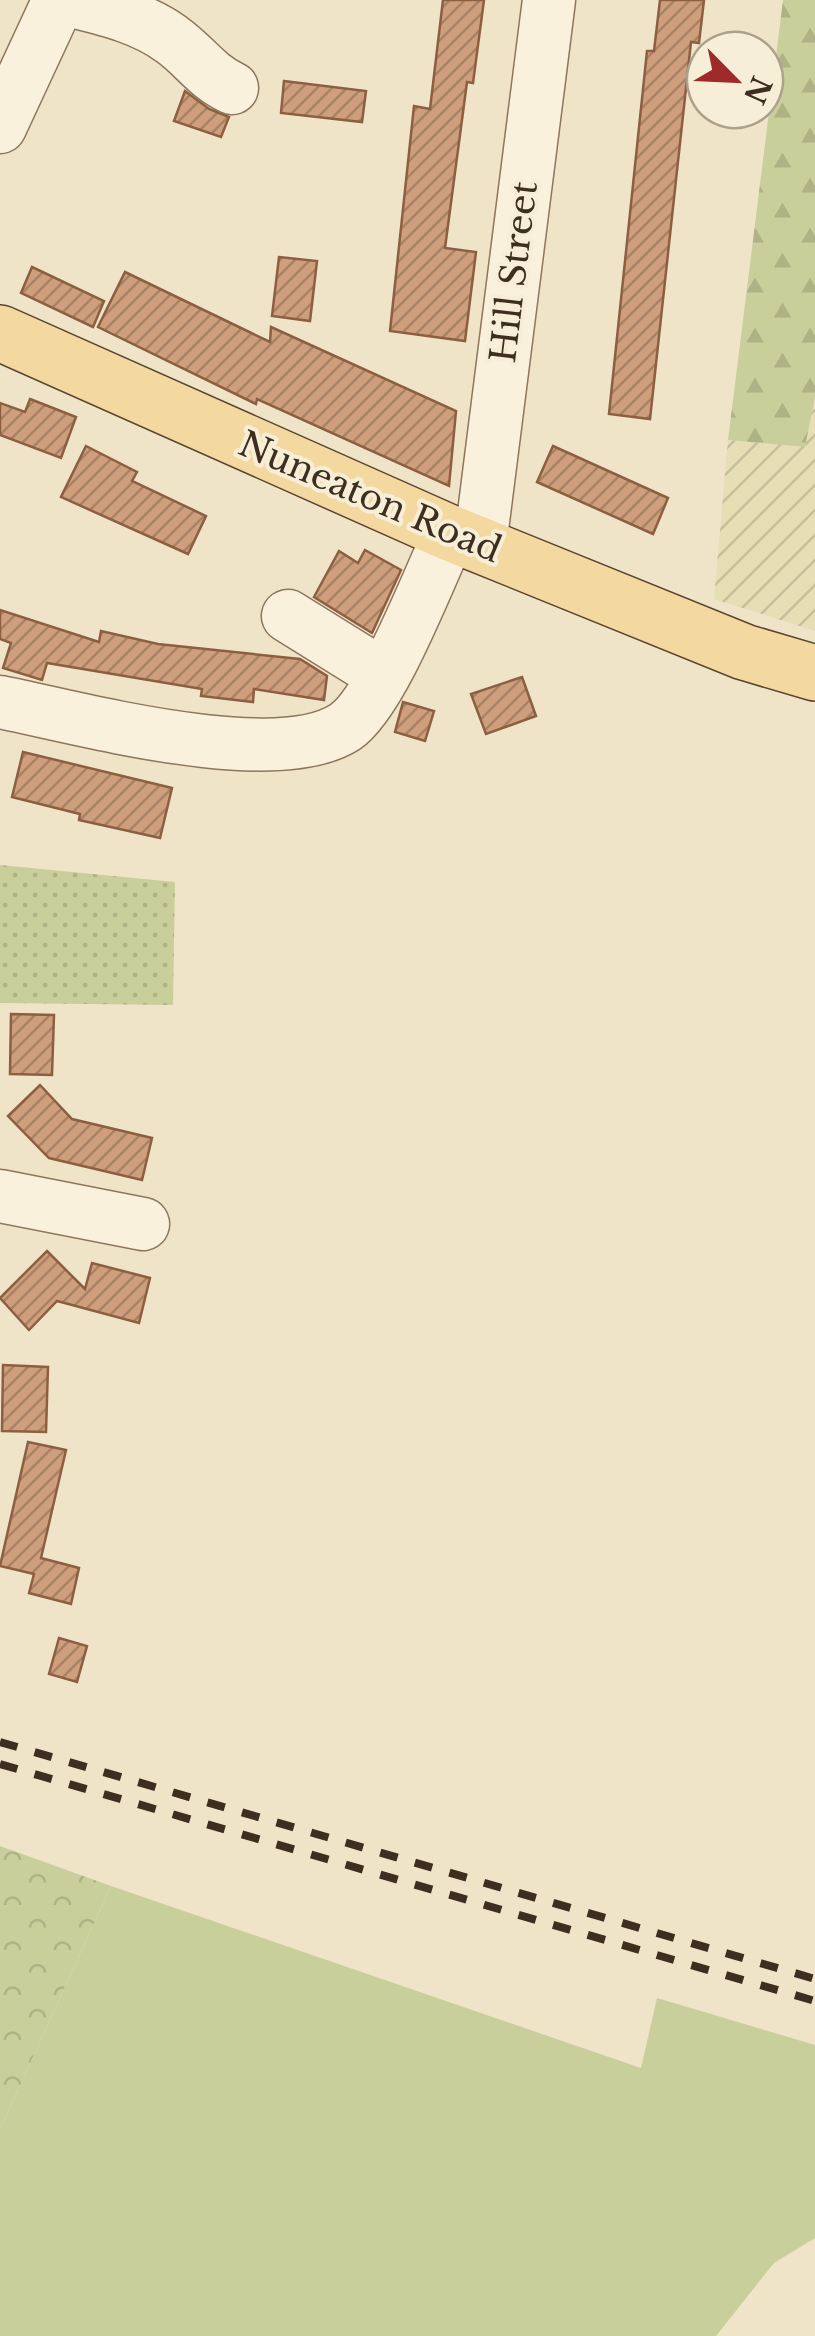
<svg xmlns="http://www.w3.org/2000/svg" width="815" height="2336" font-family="'Libre Baskerville',serif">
  <defs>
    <pattern id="farmland-furrows" width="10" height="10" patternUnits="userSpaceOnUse" patternTransform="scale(2.5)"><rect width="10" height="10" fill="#e6deb5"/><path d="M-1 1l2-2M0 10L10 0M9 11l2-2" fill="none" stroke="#c6bf9b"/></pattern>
    <pattern id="forest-firs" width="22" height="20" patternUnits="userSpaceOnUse" patternTransform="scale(2.5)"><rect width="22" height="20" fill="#c9cf9b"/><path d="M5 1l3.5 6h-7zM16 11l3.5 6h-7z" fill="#aeb285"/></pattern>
    <pattern id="park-crowns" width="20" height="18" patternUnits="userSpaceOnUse" patternTransform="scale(2.5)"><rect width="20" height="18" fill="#c9cf9b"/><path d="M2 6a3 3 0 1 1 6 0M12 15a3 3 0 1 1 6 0" fill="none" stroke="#aeb285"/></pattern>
    <pattern id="garden-dots" width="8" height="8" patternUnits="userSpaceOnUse" patternTransform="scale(2.5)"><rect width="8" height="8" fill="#c9cf9b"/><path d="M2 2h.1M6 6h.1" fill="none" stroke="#aeb285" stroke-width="1.8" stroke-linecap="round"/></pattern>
    <pattern id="building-hatch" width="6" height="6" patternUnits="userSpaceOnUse" patternTransform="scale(2.5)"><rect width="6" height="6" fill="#cf9f7d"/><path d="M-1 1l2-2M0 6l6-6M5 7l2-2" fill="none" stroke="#a98266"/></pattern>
  </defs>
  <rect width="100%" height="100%" fill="#f0e4c8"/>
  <!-- farmland -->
  <polygon fill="url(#farmland-furrows)" points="815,397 815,631 714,599 728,440 805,446"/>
  <!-- grass -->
  <polygon fill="#c9cf9b" points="111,1886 641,2068 657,1998 815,2045 815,2238 774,2263 716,2336 0,2336 0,2129"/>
  <!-- forest -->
  <polygon fill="url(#forest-firs)" points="783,0 815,0 815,397 805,447 728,440"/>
  <!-- park -->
  <polygon fill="url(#park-crowns)" points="0,1846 111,1886 0,2129"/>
  <!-- garden -->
  <polygon fill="url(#garden-dots)" points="0,865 175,882 173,1005 0,1003"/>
  <!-- building -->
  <g fill="url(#building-hatch)" stroke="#8d5f41" stroke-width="2.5">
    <polygon points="443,0 484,0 473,83 467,82 445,248 476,252 465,341 390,331 414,106 430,109"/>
    <polygon points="660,0 704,0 699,43 691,42 650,419 609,414 647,51 654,51"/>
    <polygon points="284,81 366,91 362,122 281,113"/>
    <polygon points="185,91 209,109 229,117 221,137 174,121"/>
    <polygon points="279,257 317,261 310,321 272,316"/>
    <polygon points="32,267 104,301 93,327 21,293"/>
    <polygon points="125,272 270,342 271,327 456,411 449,486 257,399 256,404 98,327"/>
    <polygon points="30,399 76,417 61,458 0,435 0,403 25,412"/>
    <polygon points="86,446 137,472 132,481 206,516 188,554 61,497"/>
    <polygon points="553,446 668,498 653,534 537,482"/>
    <polygon points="365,550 401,570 372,633 314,597 339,551 358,563"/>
    <polygon points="0,610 99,642 101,631 158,644 300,659 327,676 324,700 254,689 253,702 201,696 202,689 47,663 42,680 3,668 11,643 0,639"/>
    <polygon points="522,677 536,716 486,734 471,694"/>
    <polygon points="403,702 434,711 425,741 395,732"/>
    <polygon points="23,752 172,788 160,838 79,820 80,814 12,797"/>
    <polygon points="11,1014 54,1015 52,1075 10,1074"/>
    <polygon points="40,1085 72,1119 152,1138 142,1180 49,1158 8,1116"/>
    <polygon points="47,1251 85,1289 92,1263 150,1278 139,1323 57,1301 29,1330 0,1298"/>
    <polygon points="3,1365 48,1367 46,1432 2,1431"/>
    <polygon points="28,1442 66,1450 41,1558 79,1568 71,1604 29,1593 34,1574 0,1566"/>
    <polygon points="59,1638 87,1646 77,1682 49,1674"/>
  </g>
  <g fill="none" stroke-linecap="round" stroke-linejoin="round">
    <defs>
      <g id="minor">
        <path d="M68 0C103 9 141 17 171 39 194 55 206 76 232 88"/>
        <polyline points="0,127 59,0"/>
        <polyline points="480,545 549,0"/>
        <polyline points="288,616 383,675"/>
        <path d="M0 702C79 718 276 772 345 727 382 702 429 577 450 533"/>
        <polyline points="0,1196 143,1224"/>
      </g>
      <polyline id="major" points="0,333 450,533 744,652 815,673"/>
    </defs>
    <!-- minor casing -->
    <use href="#minor" stroke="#8d765c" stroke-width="55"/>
    <!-- major casing -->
    <use href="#major" stroke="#5b4430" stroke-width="58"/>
    <!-- minor -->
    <use href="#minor" stroke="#faf1dc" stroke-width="52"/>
    <!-- major -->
    <use href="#major" stroke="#f3d9a0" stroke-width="55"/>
    <!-- rail -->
    <g stroke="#3d2e20" stroke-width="8" stroke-dasharray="18 18" stroke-linecap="butt">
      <polyline points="0,1742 815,1979"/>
      <polyline points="0,1764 815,2001"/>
    </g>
  </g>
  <g text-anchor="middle" stroke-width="8" stroke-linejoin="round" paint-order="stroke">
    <!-- street labels -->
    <g font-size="35" fill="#3d2e20" stroke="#f7eed8">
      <text transform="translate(514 272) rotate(-83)" y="12">Hill Street</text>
      <text transform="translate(370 497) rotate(23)" y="12">Nuneaton Road</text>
    </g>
  </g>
  <!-- north arrow -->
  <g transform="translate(735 80) rotate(114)"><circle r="48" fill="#f7eed8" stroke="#ada18e" stroke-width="2.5"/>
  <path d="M0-8L18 38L0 25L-18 38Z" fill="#9e2a2b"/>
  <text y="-15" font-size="28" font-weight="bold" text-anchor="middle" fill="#3d2e20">N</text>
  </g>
</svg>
